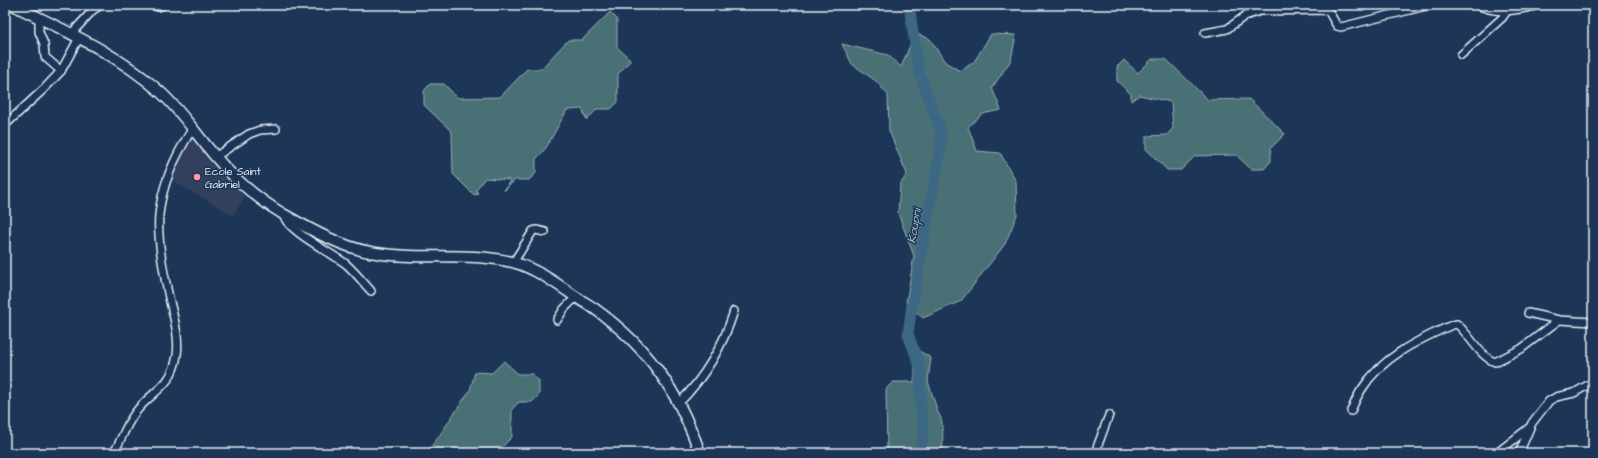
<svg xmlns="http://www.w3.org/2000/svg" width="1598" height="458" font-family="'Architects Daughter',sans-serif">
  <rect width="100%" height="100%" fill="#1d3557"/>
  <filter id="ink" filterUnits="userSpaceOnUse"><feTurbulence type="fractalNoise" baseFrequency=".025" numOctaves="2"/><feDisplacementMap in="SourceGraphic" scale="8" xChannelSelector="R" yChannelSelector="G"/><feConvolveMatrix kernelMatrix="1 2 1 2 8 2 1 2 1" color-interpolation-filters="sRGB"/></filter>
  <g filter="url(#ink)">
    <!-- built -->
    <polygon fill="#31415d" points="193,136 222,175 245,197 233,215 169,179 188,140"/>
    <!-- green -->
    <g fill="#497074" stroke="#98b0b6">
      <polygon points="610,12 617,19 617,47 631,60 618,74 618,102 611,109 597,109 587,120 582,109 567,110 546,148 536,159 536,173 529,180 515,180 504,191 510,180 485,178 476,190 478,194 474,195 453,174 452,132 424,105 424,91 430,84 444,84 458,98 500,97 527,69 541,69 568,40 582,40"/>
      <polygon points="915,33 930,39 945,62 960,71 974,62 991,34 1016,35 1011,60 992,88 1001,110 982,114 968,127 977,151 1000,153 1016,181 1017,215 1005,244 961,301 923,318 906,303 914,256 898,213 900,185 907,174 889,131 888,95 876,81 852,64 842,44 888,55 901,67"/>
      <polygon points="1152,59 1166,59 1208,100 1249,99 1285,134 1271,148 1271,161 1264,169 1251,169 1236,155 1195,156 1181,170 1167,170 1146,149 1146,136 1167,135 1173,128 1171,102 1139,95 1131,101 1131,94 1117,81 1117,67 1124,60 1138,73"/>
      <path d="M916 349 931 358 928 381 938 413C945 420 942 442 943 453H887L886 389 893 382H914Z"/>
      <polygon points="504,361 518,374 532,374 539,381 539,395 532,402 519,402 512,409 512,437 498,451 498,453 426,453 437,439 470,390 475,372 492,373"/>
    </g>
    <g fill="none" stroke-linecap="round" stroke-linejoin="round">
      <!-- river -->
      <polyline stroke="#3d6884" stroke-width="11" points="909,5 919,73 941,131 941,146 912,305 908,334 920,367 920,392 923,431 921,453"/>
      <defs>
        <g id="minor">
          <polyline points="152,5 158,7 162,5"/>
          <path d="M1477 5C1499 15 1518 10 1540 5"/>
          <polyline points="39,18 39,32 44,44 45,57 61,71"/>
          <polyline points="1205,33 1227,29 1245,16 1260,11 1326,10 1329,12 1337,26 1341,27 1430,5"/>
          <polyline points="71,34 93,10 101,5"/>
          <polyline points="1461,55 1502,18 1507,11"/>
          <polyline points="5,125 45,88 61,71 79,38"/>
          <polyline points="215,157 249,134 260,130 276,129"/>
          <path d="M282 213C289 233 328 250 346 264 355 272 363 282 371 291"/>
          <polyline points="513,263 533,231 536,230 545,232"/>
          <polyline points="1528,313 1559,320 1593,322"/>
          <polyline points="557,320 564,309 576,297"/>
          <path d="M679 403C705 377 723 346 734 311"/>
          <path d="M1351 411C1354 404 1357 396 1362 389 1382 357 1418 340 1452 325L1457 324C1469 334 1481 358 1495 362L1521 349 1559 320"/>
          <path d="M114 453C121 440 126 425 135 413 152 390 172 388 177 355 180 335 172 312 168 293 163 270 157 238 159 215 162 183 176 154 193 128"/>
          <polyline points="1095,453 1109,415"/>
          <polyline points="1497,453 1530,427"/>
          <polyline points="1519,453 1532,423 1549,401 1556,397 1574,393 1593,382"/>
        </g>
        <path id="secondary" d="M13 5C63 30 115 52 158 90 180 109 195 133 214 155 233 178 258 199 283 214 308 228 341 247 370 252 417 261 466 251 512 262 533 267 556 283 573 295 580 300 588 304 595 309 649 348 678 391 700 453"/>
      </defs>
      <!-- minor casing -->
      <use href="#minor" stroke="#e8f1f8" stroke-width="10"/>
      <!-- secondary casing -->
      <use href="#secondary" stroke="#e8f1f8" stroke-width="13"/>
      <!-- minor -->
      <use href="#minor" stroke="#1d3557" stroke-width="7"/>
      <!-- secondary -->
      <use href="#secondary" stroke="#1d3557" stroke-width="10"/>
    </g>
  </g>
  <!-- markers -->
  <circle fill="#ff9aa2" stroke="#1d3557" stroke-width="1.5" cx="197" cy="177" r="4"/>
  <g text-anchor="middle" stroke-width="3" stroke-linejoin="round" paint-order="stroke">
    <!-- poi labels -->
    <g font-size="11" fill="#e8f1f8" stroke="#1d3557" text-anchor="start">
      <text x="205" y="175">Ecole Saint<tspan x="205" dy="13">Gabriel</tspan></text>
    </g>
    <!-- water labels -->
    <g font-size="12" font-style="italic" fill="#acc1cf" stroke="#1d3557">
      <text transform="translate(914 226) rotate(-80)" y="4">Koupni</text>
    </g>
  </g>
  <!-- margin -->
  <rect width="1598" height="458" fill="none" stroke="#1d3557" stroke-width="20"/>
  <rect x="10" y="10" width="1578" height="438" fill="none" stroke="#e8f1f8" stroke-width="1.5" filter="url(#ink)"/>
</svg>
